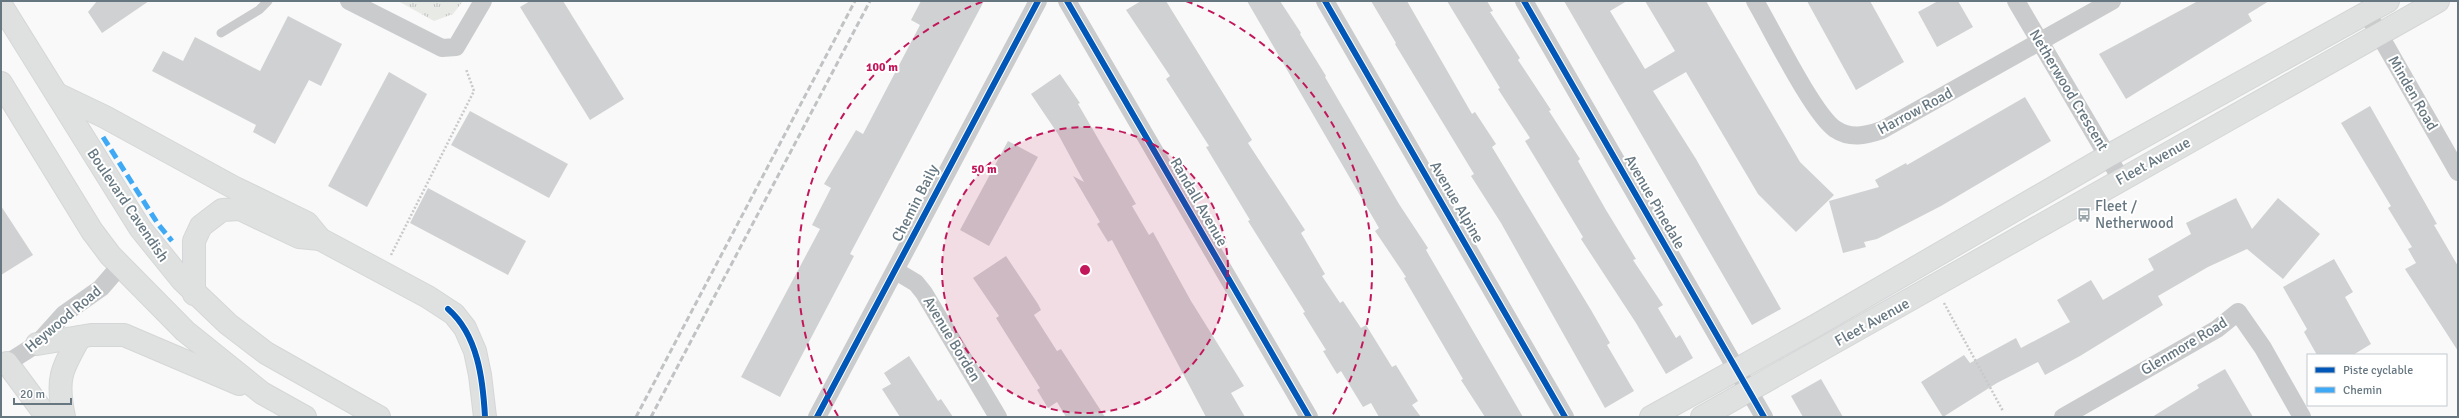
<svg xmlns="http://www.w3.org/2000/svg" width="2459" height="418" font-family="Signika,sans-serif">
  <defs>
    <pattern id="park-tufts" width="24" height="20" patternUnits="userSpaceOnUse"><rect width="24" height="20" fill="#e8eae6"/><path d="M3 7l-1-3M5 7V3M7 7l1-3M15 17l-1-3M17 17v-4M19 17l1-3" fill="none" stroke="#c0c2c0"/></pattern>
  </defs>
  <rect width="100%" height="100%" fill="#f9f9f9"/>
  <!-- park -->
  <polygon fill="url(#park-tufts)" points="398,1 463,1 453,14 434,21"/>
  <!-- building -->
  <g fill="#d0d1d2">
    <polygon points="97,1 149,1 102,33 88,12"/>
    <polygon points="530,1 563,1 624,99 590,120 520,7"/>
    <polygon points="921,1 984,1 850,254 854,256 780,397 741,377 820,229 812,225 831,188 824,184 856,130 863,134 920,25 911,20"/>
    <polygon points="1141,1 1166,1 1252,140 1248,143 1305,230 1301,233 1325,274 1322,276 1340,303 1343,301 1361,328 1366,325 1392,367 1396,365 1418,401 1412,405 1421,417 1379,417 1371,403 1363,407 1341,371 1337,374 1323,351 1326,350 1303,313 1305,312 1248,221 1250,220 1206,147 1209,146 1166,79 1170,76 1126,10"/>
    <polygon points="1247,1 1280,1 1301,33 1300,34 1326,76 1325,77 1399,204 1428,248 1426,250 1523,417 1485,417 1461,380 1463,379 1404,278 1406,277 1375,231 1379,228"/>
    <polygon points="1371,1 1407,1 1472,114 1475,112 1496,144 1492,147 1591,310 1610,343 1607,345 1634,391 1605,408 1501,223 1471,176 1474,174 1395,44 1396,43"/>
    <polygon points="1447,1 1487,1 1493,11 1490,12 1520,58 1518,60 1551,110 1549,111 1580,159 1578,161 1606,210 1636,259 1633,260 1663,305 1658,308 1676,338 1680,335 1693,358 1666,374 1636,323 1581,239 1583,237 1525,141 1530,138 1498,89 1500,88"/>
    <polygon points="1564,1 1627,1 1610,11 1645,69 1675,51 1645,1 1706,1 1800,162 1834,195 1796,232 1758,194 1686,72 1653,91 1696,159 1781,309 1752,325"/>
    <polygon points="1807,1 1870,1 1904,62 1856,90"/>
    <polygon points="1938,1 1958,1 1973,27 1937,47 1918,12"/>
    <polygon points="2198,1 2269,1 2248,14 2252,21 2126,99 2099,54"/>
    <polygon points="288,16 342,44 321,86 309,80 275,144 253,132 256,125 152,71 163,51 183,61 195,37 260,71"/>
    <polygon points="389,72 427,94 367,207 328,186"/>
    <polygon points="1060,74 1080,103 1078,104 1136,204 1132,206 1149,235 1153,232 1191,301 1244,386 1231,393 1245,417 1206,417 1112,240 1108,242 1097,224 1100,222 1073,176 1084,182 1058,134 1031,94"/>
    <polygon points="2025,97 2051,141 1941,206 1877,239 1864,242 1866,247 1843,253 1829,201 1879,187 1875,180 1906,163 1907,165"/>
    <polygon points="2370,106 2437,224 2434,225 2458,266 2458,351 2405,269 2416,263 2408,249 2412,247 2388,208 2391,206 2341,123"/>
    <polygon points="470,111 568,164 549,198 451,145"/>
    <polygon points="1008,141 1038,157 989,246 960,230"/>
    <polygon points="428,188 526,241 508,275 410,223"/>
    <polygon points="2236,198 2252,229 2278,198 2320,234 2283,279 2247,249 2208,267 2158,296 2163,305 2080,356 2045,375 2038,362 1997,383 1943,417 1921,382 1964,355 1970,363 2016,338 2021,348 2070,322 2057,300 2091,280 2103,300 2154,270 2148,259 2191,234 2186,223"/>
    <polygon points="1,206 33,255 1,275"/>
    <polygon points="1006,256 1038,304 1041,310 1034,315 1057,351 1061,349 1105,417 1066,417 1057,402 1048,408 1037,390 1040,388 996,318 999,316 973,278"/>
    <polygon points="2334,259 2353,292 2345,297 2371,344 2353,355 2317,355 2304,332 2307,329 2283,287"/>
    <polygon points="909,356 938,401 941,399 953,417 900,417 882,389 891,384 884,373"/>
    <polygon points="2225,369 2253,417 2152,417 2199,388 2197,385"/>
    <polygon points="1821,379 1843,417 1803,417 1791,396"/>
  </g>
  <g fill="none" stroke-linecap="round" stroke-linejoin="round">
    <defs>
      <g id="secondary">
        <polyline points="1,5 140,228 182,280 228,324 266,353 379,417"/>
        <polyline points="1,83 92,231 110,255 185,331 262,393 305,417"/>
        <polyline points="57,94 105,117 233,187 307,223 320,239 428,297 454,314 465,328 475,351 480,375 485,417"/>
        <polyline points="194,294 194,241 201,226 222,210 240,209 299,237 320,239"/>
        <polyline points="37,344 91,335 124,335 239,384"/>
        <polyline points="7,363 47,417"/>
        <path d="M64 417C56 379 61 370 80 337"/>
        <polyline points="1651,417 1815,326 2108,156 2388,1"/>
        <polyline points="1702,417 2438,1"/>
      </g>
    </defs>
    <!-- secondary casing -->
    <use href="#secondary" stroke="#d5d6d7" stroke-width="24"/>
    <!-- path -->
    <g stroke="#c8c9ca" stroke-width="2.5" stroke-dasharray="2 2" stroke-linecap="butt">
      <polyline points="391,255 474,91 466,69"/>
      <polyline points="1944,303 2003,411"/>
    </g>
    <!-- service -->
    <polyline stroke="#cacbcc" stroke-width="9" points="221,33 259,10 268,1"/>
    <!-- minor -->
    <g stroke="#cacbcc" stroke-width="18">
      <polyline points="349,1 442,48 456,47 483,1"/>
      <polyline points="1067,1 1309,417"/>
      <polyline points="1325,1 1565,417"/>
      <polyline points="1524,1 1764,417"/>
      <path d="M1755 1C1771 28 1813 114 1835 129 1850 139 1865 136 1882 130L2112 1"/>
      <polyline points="2016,1 2121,179"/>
      <polyline points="2367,13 2458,172"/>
      <polyline points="896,271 916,283 924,293 998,417"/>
      <polyline points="1,367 37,344 64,314 101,288 120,266"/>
      <polyline points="817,417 1038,1"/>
      <polyline points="2063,417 2217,329 2238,312 2263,348 2302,417"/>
    </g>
    <!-- secondary -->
    <use href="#secondary" stroke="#dfe0e0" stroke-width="22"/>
    <!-- rail -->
    <g stroke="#c0c2c3" stroke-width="3" stroke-dasharray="6 3" stroke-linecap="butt">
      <polyline points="636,417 855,1"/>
      <polyline points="651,417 870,1"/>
    </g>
    <!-- quiet -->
    <polyline stroke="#3fa9f5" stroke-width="5" stroke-dasharray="10 5" stroke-linecap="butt" points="103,137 158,224 172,241"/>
    <defs>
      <g id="cycleway">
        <polyline points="1067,1 1309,417"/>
        <polyline points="1325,1 1565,417"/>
        <polyline points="1524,1 1764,417"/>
        <path d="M448 309C478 335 483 380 485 417"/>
        <polyline points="817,417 1038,1"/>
      </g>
    </defs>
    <!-- cycleway casing -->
    <use href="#cycleway" stroke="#fff" stroke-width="8"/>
    <!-- cycleway -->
    <use href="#cycleway" stroke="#0057b8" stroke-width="6"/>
  </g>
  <!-- distance rings -->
  <circle cx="1085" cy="270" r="143" fill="#c2185b" fill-opacity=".12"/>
  <g fill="none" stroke="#c2185b" stroke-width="2" stroke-dasharray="7 5">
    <circle cx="1085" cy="270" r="143"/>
    <path d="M838 416A287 287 0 0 1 984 1M1186 1A287 287 0 0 1 1332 416"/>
  </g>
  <!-- icons -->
  <defs>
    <symbol id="bus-bare" viewBox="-9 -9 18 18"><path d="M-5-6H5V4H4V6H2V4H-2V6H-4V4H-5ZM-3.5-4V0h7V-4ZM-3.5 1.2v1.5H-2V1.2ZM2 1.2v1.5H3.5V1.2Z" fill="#99a4ab" stroke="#fff" stroke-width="2.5" paint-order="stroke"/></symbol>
  </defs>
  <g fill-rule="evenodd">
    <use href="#bus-bare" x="2074" y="205" width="20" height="20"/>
  </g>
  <g text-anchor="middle" stroke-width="4" stroke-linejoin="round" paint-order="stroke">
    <!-- street labels -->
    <g font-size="15" fill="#667781" stroke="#fff">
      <text transform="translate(2069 90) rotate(59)" y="5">Netherwood Crescent</text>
      <text transform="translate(2413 93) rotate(60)" y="5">Minden Road</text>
      <text transform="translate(1915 111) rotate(-28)" y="5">Harrow Road</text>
      <text transform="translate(2153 161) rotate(-29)" y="5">Fleet Avenue</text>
      <text transform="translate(1199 202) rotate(60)" y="5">Randall Avenue</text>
      <text transform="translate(1457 202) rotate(60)" y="5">Avenue Alpine</text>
      <text transform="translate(1655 202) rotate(60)" y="5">Avenue Pinedale</text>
      <text transform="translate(915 203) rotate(-63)" y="5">Chemin Baily</text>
      <text transform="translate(128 205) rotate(56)" y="5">Boulevard Cavendish</text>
      <text transform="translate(63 319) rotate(-40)" y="5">Heywood Road</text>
      <text transform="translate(1872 322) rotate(-29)" y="5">Fleet Avenue</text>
      <text transform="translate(952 339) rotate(59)" y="5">Avenue Borden</text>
      <text transform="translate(2184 346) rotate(-31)" y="5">Glenmore Road</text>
    </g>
    <!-- poi labels -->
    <g font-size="15" fill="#667781" stroke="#fff" text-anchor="start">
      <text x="2095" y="211">Fleet /<tspan x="2095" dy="17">Netherwood</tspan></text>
    </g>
  </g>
  <circle cx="1085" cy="270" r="6" fill="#c2185b" stroke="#fff" stroke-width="2"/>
  <g font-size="12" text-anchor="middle" font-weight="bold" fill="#c2185b" stroke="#fff" stroke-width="4" stroke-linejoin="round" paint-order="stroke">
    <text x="882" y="71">100 m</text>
    <text x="984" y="173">50 m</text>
  </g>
  <!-- border -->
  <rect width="2459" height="418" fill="none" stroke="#667781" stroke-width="4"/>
  <!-- legend -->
  <rect x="2307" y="354" width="140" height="52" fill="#ffffff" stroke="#c2c9cd"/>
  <rect x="2315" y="367" width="20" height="6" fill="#0057b8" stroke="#c2c9cd"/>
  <text x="2343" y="374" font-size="12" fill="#667781">Piste cyclable</text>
  <rect x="2315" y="387" width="20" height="6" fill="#3fa9f5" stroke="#c2c9cd"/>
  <text x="2343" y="394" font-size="12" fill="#667781">Chemin</text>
  <!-- scale -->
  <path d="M14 398v6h57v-6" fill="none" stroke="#667781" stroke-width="2"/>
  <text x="20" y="398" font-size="12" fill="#667781" stroke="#ffffff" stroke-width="3" paint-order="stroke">20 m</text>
</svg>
